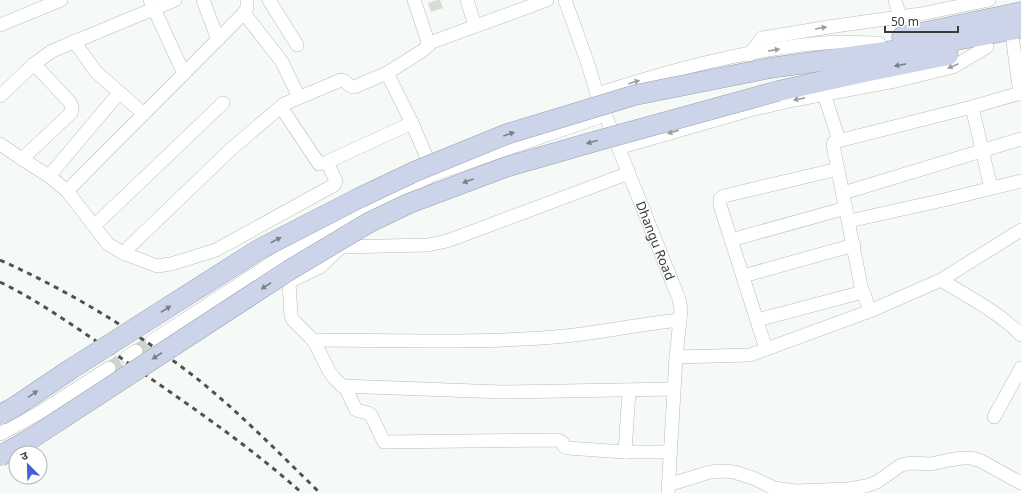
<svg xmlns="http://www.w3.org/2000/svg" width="1021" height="493" font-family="'Noto Sans','Noto Sans Devanagari',sans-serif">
  <rect width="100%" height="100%" fill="#f6faf6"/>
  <!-- building -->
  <polygon fill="#d7dcd7" points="437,0 440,0 443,8 431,12 428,3"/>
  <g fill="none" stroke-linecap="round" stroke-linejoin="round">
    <!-- minor-tunnel -->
    <g stroke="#d0d4d0" stroke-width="13" stroke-dasharray="13 6" stroke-linecap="butt">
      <polyline points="136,351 152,341"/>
      <polyline points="109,368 127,357"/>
    </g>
    <defs>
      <g id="minor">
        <polyline points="150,0 184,74"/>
        <polyline points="203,0 218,40"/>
        <polyline points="269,0 297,45"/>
        <polyline points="414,0 429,45"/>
        <polyline points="467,0 475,26"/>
        <path id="s1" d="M565 0 587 61 597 94 679 299 681 310 676 357 668 493"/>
        <polyline points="895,0 900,17"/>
        <polyline points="244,13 282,62 299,97"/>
        <polyline points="0,25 61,0"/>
        <polyline points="74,41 96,72 144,114"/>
        <polyline points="1013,42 1020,94"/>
        <polyline points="749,55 762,38 835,26 921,14 989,0"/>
        <polyline points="387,73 412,123 433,172"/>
        <path d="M597 94C674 69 755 47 837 42 851 42 865 43 879 43"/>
        <polyline points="824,94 839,140"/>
        <polyline points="0,96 34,64 52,51 175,0"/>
        <polyline points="281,107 319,164 327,162 412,123"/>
        <polyline points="972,107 991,188"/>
        <polyline points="0,144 22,159 49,176 67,191 108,244 123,253 157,266 171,264 216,250 334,185 336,181 327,162"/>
        <polyline points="618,148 750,110 794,100 895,81 953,67 987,47"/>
        <path d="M22 159 71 113C73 108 72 104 68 100L34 64"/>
        <polyline points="629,173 447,241 428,245 341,247 320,267 289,282 291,316 293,320 310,337 315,343 329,371 335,379 346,389 348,393 356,410 368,413 371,415 384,442 558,440 562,442 564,446 567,448 625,452 670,452"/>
        <polyline points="49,176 119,93"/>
        <polyline points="67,191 244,13 247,8 247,0"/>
        <polyline points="843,193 1021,139"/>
        <polyline points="849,221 948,199 1021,181"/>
        <polyline points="94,226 223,103"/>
        <polyline points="731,240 846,208"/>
        <path d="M123 253 230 150 284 104 341 80C346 80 348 87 354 87L387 73 422 51 432 42 547 0"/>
        <polyline points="743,276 854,245"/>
        <path d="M941 280C968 297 999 312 1021 335"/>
        <polyline points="870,311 861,286 833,145 834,142 972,107 1021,93"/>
        <polyline points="757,320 863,292"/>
        <path d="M313 340C397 340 481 344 565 336 604 332 641 324 680 320"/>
        <polyline points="152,341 290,251 434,174 605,115"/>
        <polyline points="766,349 720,205 720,199 724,196 838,169"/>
        <polyline points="127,357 136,351"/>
        <polyline points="676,357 750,355 870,311 941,280 1021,230"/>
        <polyline points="342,386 502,392 674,389"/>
        <polyline points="994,417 1021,368"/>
        <polyline points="0,434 39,413 109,368"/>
        <polyline points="625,452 629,390"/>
        <polyline points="668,485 710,472 722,471 734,472 753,478 774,488 795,491 848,489 866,486 877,482 901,465 911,463 931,464 949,460 962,458 971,458 981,461 1021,483"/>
      </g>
      <g id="highway">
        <polyline points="902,37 1021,12"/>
        <polyline points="770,68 914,48 1021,28"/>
        <polyline points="778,91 864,72 948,55"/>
      </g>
    </defs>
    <!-- minor casing -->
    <use href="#minor" stroke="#b9bdb9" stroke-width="14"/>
    <!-- highway casing -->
    <use href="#highway" stroke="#999eac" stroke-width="21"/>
    <!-- minor -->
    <use href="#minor" stroke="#fff" stroke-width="13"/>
    <!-- highway -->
    <use href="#highway" stroke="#ccd4ea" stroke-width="20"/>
    <!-- rail -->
    <g stroke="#505250" stroke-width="3" stroke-dasharray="5 5" stroke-linecap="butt">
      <path d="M0 260C69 291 135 331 195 377 239 412 279 453 320 493"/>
      <path d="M0 282C43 303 82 332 121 358 183 401 246 443 302 493"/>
    </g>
    <defs>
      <g id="highway-bridge">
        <polyline points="0,415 13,408 71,369 258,250 359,198 416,171 507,134 635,95 770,68"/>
        <polyline points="0,456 32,438 288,271 370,222 410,203 506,167 600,140 778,91"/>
      </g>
    </defs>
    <!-- highway-bridge casing -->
    <use href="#highway-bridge" stroke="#999eac" stroke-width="21" stroke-linecap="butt"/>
    <!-- highway-bridge -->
    <use href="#highway-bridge" stroke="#ccd4ea" stroke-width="20"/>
  </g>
  <!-- one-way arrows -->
  <defs><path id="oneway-solid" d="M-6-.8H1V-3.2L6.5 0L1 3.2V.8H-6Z"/></defs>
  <g fill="#9c9d9c">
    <use href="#oneway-solid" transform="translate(821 28) rotate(-10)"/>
    <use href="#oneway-solid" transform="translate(774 50) rotate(-9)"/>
    <use href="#oneway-solid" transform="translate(953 66) rotate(157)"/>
    <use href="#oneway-solid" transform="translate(634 82) rotate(-16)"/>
    <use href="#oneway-solid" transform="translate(799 99) rotate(169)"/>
    <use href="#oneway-solid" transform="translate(673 132) rotate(164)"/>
  </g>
  <g fill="#7c8089">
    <use href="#oneway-solid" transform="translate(900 65) rotate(169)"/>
    <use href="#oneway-solid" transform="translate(509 134) rotate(-19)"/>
    <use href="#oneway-solid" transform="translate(592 142) rotate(164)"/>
    <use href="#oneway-solid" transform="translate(468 181) rotate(160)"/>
    <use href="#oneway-solid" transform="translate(276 240) rotate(-28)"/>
    <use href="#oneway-solid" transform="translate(266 286) rotate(147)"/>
    <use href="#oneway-solid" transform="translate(166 309) rotate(-33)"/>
    <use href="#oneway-solid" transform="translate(157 356) rotate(147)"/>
    <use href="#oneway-solid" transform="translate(33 394) rotate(-34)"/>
  </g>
  <g text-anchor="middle" stroke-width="4" stroke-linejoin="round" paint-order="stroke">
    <!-- street labels -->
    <g font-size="13" fill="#3a3b3a" stroke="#fff">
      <text dy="5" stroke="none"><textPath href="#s1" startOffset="257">Dhangu Road</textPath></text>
    </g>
  </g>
  <!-- north arrow -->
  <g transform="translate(28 465) rotate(337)"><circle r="19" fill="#ffffff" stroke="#b0b1b0"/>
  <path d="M0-3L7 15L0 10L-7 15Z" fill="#4560d4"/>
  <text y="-6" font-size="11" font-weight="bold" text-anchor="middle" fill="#3a3b3a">उ</text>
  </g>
  <!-- scale -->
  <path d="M885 26v6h73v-6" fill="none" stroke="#3a3b3a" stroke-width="2"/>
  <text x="891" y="26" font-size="12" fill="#3a3b3a" stroke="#ffffff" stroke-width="3" paint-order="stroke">50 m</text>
</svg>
